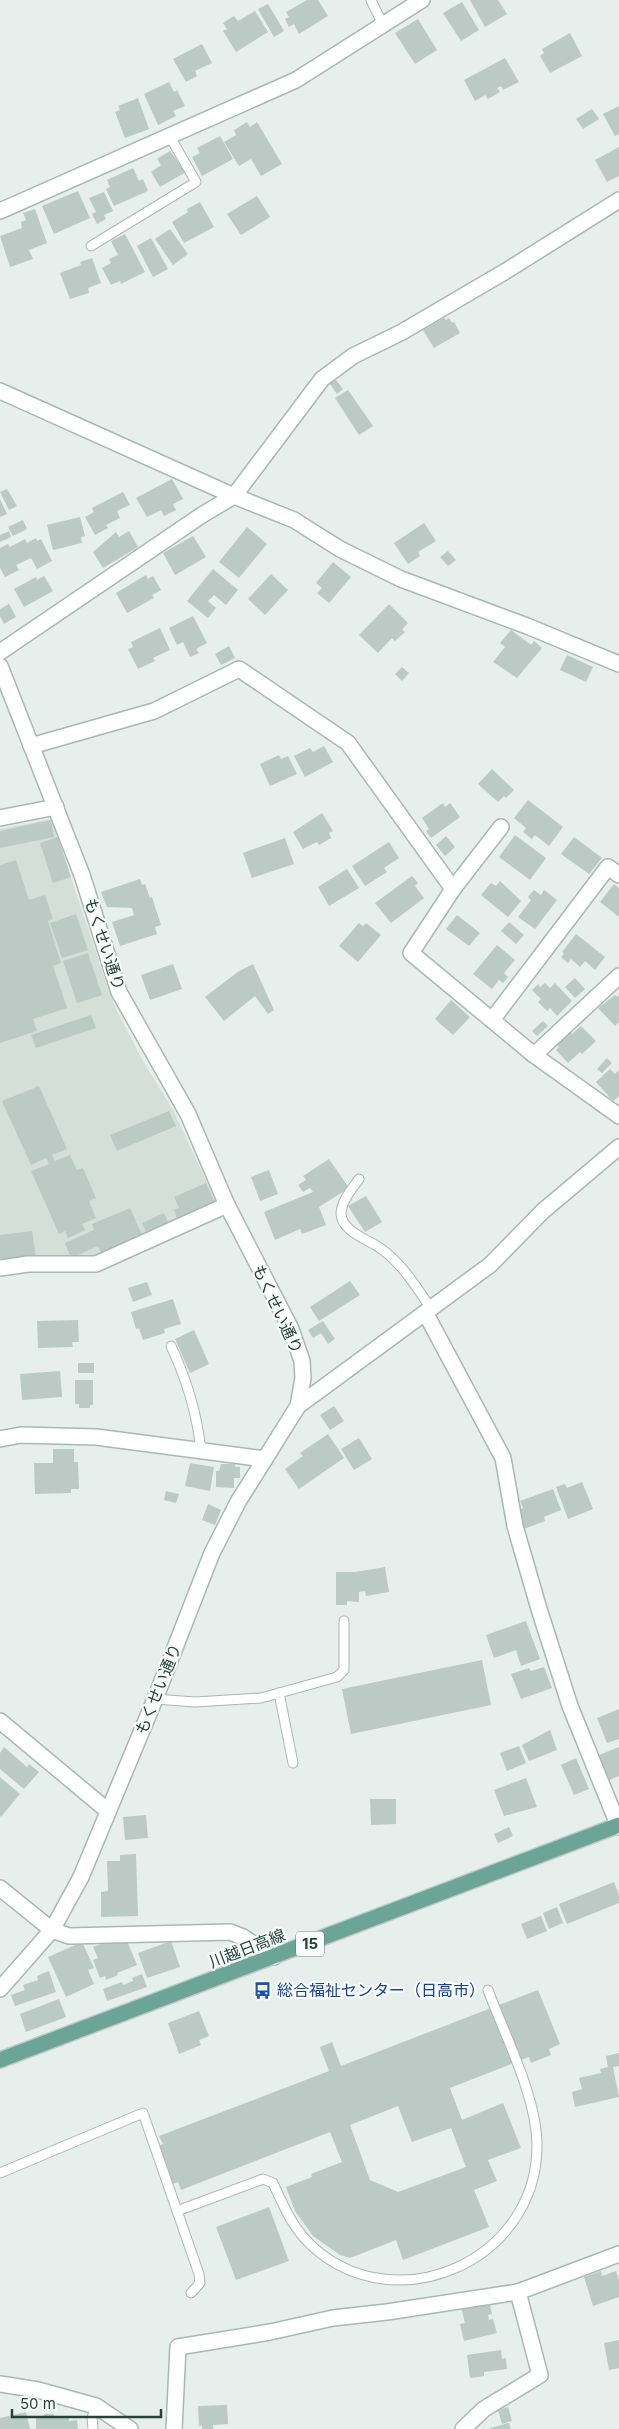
<svg xmlns="http://www.w3.org/2000/svg" width="619" height="2429" font-family="Inter,'Noto Sans JP',sans-serif">
  <rect width="100%" height="100%" fill="#e6efeb"/>
  <!-- built -->
  <polygon fill="#d4dfda" points="51,819 114,1005 143,1061 173,1110 218,1206 95,1259 0,1265 0,829"/>
  <!-- building -->
  <g fill="#bbcac4" fill-rule="evenodd">
    <polygon points="307,0 318,0 328,16 299,34 294,24 289,27 285,19 289,17 286,12"/>
    <polygon points="470,0 498,0 507,14 485,27"/>
    <polygon points="462,2 479,30 461,41 443,13"/>
    <polygon points="268,4 284,31 274,37 258,9"/>
    <polygon points="255,11 268,32 236,52 223,31 227,29 223,23 234,16 238,21"/>
    <polygon points="418,19 437,50 415,64 395,33"/>
    <polygon points="570,33 582,56 550,73 540,56 544,53 542,49"/>
    <polygon points="202,44 212,63 195,71 197,76 186,82 173,59"/>
    <polygon points="505,58 519,82 503,90 501,86 497,88 500,92 488,99 485,95 475,101 464,80"/>
    <polygon points="169,82 174,92 177,90 185,106 173,111 176,116 158,125 144,94"/>
    <polygon points="138,98 149,129 125,138 115,112 120,110 118,106"/>
    <polygon points="619,106 619,134 615,136 603,114"/>
    <polygon points="592,109 599,119 583,129 576,119"/>
    <polygon points="247,122 250,127 257,122 282,164 261,176 251,159 239,166 224,142 236,135 234,130"/>
    <polygon points="220,136 233,159 202,176 192,157 200,153 197,148"/>
    <polygon points="619,147 619,176 607,182 595,160"/>
    <polygon points="170,151 186,172 160,187 151,172 161,165 157,159"/>
    <polygon points="133,168 139,181 143,179 148,191 114,206 106,189 110,187 107,180"/>
    <polygon points="78,191 90,218 54,234 42,206"/>
    <polygon points="104,192 113,211 104,215 106,219 97,224 92,214 96,212 89,198"/>
    <polygon points="257,196 270,217 241,235 227,214"/>
    <polygon points="200,202 214,227 184,243 172,222 188,212 187,209"/>
    <polygon points="35,209 47,243 29,250 33,259 10,267 0,236 22,228 21,222 26,220 23,213"/>
    <polygon points="170,229 188,254 173,265 155,239"/>
    <polygon points="125,234 145,272 121,284 120,281 111,285 102,268 111,263 109,259 118,255 111,241"/>
    <polygon points="151,238 168,269 153,277 137,246"/>
    <polygon points="92,258 101,283 88,288 89,293 70,299 60,273 81,265 80,262"/>
    <polygon points="444,318 446,320 449,318 452,323 454,322 460,333 434,348 423,330"/>
    <polygon points="336,380 343,389 337,394 330,384"/>
    <polygon points="348,390 373,426 359,435 335,398"/>
    <polygon points="172,479 183,499 173,504 176,510 164,516 161,510 147,517 136,498"/>
    <polygon points="7,489 17,506 9,510 0,492"/>
    <polygon points="123,492 130,505 117,511 120,518 106,525 108,528 95,535 85,517 94,512 92,508"/>
    <polygon points="0,499 7,514 0,517"/>
    <polygon points="80,517 85,536 81,537 82,543 53,550 47,525"/>
    <polygon points="23,520 27,529 13,536 8,527"/>
    <polygon points="424,523 436,541 418,552 420,556 408,564 394,543"/>
    <polygon points="247,527 267,544 239,578 219,562"/>
    <polygon points="9,531 11,537 0,542 0,535"/>
    <polygon points="129,531 138,547 103,568 93,552 116,532 119,537"/>
    <polygon points="193,536 206,557 175,575 163,553"/>
    <polygon points="36,538 37,541 41,539 52,561 37,569 31,558 16,565 19,570 5,577 0,568 0,548 8,544 10,547 25,539 27,543"/>
    <polygon points="448,551 456,560 448,566 440,557"/>
    <polygon points="333,562 351,577 329,603 317,593 322,588 316,583"/>
    <polygon points="213,569 238,590 226,605 214,595 208,601 216,608 208,618 187,601"/>
    <polygon points="271,574 288,590 265,615 248,599"/>
    <polygon points="146,575 148,579 153,576 161,590 152,595 154,598 127,613 116,593"/>
    <polygon points="44,576 53,591 24,607 14,589 36,577 37,580"/>
    <polygon points="9,604 16,617 4,624 0,616 0,609"/>
    <polygon points="389,604 408,623 402,629 405,632 395,641 392,638 378,653 359,635"/>
    <polygon points="193,616 207,643 196,649 199,653 190,657 183,642 177,645 169,628"/>
    <polygon points="160,628 170,650 153,658 155,661 138,669 128,649 133,647 131,642"/>
    <polygon points="511,630 531,645 534,641 542,648 517,678 493,662 505,647 500,643"/>
    <polygon points="229,646 235,658 221,665 215,654"/>
    <polygon points="567,655 593,667 586,682 560,670"/>
    <polygon points="402,667 409,673 402,681 395,674"/>
    <polygon points="324,746 333,762 305,777 294,756 310,748 313,752"/>
    <polygon points="279,755 281,759 288,756 297,774 270,786 260,764"/>
    <polygon points="492,769 514,790 506,798 504,796 498,802 478,784"/>
    <polygon points="528,800 563,827 549,846 535,835 532,839 523,832 526,828 514,818"/>
    <polygon points="443,803 445,807 450,803 460,817 431,838 426,831 429,829 422,818"/>
    <polygon points="322,813 333,831 329,833 331,838 319,845 317,842 303,849 293,832"/>
    <polygon points="51,820 54,837 0,848 0,831"/>
    <polygon points="515,835 546,858 530,880 499,857"/>
    <polygon points="446,836 455,847 445,856 436,845"/>
    <polygon points="58,837 71,877 53,883 40,843"/>
    <polygon points="574,837 602,858 589,874 561,854"/>
    <polygon points="285,838 294,864 252,878 243,853"/>
    <polygon points="389,842 399,858 384,868 387,872 365,886 352,866"/>
    <polygon points="16,860 29,900 45,895 53,919 48,921 61,963 53,966 67,1008 33,1019 37,1031 0,1043 0,865"/>
    <polygon points="347,869 359,888 329,906 318,887"/>
    <polygon points="412,876 418,883 415,886 424,898 391,923 375,903"/>
    <polygon points="140,879 142,885 145,884 150,898 152,897 161,925 155,927 157,934 120,946 112,922 134,915 132,908 107,907 101,892"/>
    <polygon points="500,881 521,901 508,917 481,895 491,883 496,886"/>
    <polygon points="614,884 619,888 619,917 600,902"/>
    <polygon points="534,890 541,895 544,890 557,900 535,929 518,917 531,900 528,897"/>
    <polygon points="76,914 88,950 62,958 50,923"/>
    <polygon points="457,915 480,933 469,946 446,929"/>
    <polygon points="509,922 524,935 516,944 501,931"/>
    <polygon points="359,923 363,926 366,923 381,935 358,962 339,946"/>
    <polygon points="576,934 605,957 595,970 585,961 580,967 571,959 568,963 561,957 564,954 562,952"/>
    <polygon points="497,945 515,960 504,973 508,977 503,983 499,980 492,989 473,974"/>
    <polygon points="88,953 102,995 77,1003 63,961"/>
    <polygon points="173,964 182,989 150,1000 141,975"/>
    <polygon points="253,964 274,1010 268,1014 255,996 224,1021 205,997 239,971"/>
    <polygon points="575,978 585,989 575,998 565,987"/>
    <polygon points="545,983 550,988 555,983 572,1001 557,1016 550,1008 547,1011 538,1002 541,999 532,990 538,984 540,987"/>
    <polygon points="615,995 617,997 619,995 619,1022 615,1026 598,1008"/>
    <polygon points="451,1000 470,1017 453,1035 435,1019"/>
    <polygon points="91,1015 96,1028 36,1048 31,1035"/>
    <polygon points="543,1021 548,1026 537,1036 532,1031"/>
    <polygon points="581,1026 596,1041 582,1054 580,1052 568,1063 556,1050 559,1047 556,1044 569,1031 572,1034"/>
    <polygon points="607,1058 612,1063 602,1073 597,1069"/>
    <polygon points="610,1069 615,1074 619,1070 619,1096 613,1101 596,1082"/>
    <polygon points="39,1086 67,1149 52,1155 55,1161 70,1155 77,1170 83,1168 96,1198 89,1201 96,1218 82,1224 85,1230 68,1238 65,1231 59,1234 31,1171 49,1164 46,1158 31,1165 2,1101"/>
    <polygon points="169,1111 176,1126 117,1151 110,1135"/>
    <polygon points="329,1159 349,1188 319,1207 326,1225 302,1234 300,1229 275,1240 264,1212 313,1192 310,1188 303,1192 298,1185 306,1180 303,1176"/>
    <polygon points="269,1170 278,1194 260,1201 251,1177"/>
    <polygon points="206,1183 216,1205 178,1221 174,1210 179,1208 174,1197"/>
    <polygon points="366,1196 382,1222 365,1232 348,1206"/>
    <polygon points="130,1208 142,1235 101,1253 98,1246 71,1258 65,1243 94,1230 92,1224"/>
    <polygon points="164,1213 170,1226 147,1235 142,1223"/>
    <polygon points="32,1231 36,1258 0,1262 0,1235"/>
    <polygon points="350,1281 360,1295 319,1321 310,1307"/>
    <polygon points="147,1282 152,1295 133,1302 128,1288"/>
    <polygon points="173,1299 181,1324 164,1329 165,1333 143,1340 139,1328 136,1329 131,1312"/>
    <polygon points="78,1320 79,1342 72,1342 73,1347 38,1348 37,1321"/>
    <polygon points="323,1321 335,1339 328,1344 321,1333 313,1338 308,1330"/>
    <polygon points="194,1330 209,1364 190,1373 175,1339"/>
    <rect x="78" y="1363" width="16" height="10"/>
    <polygon points="60,1371 62,1397 22,1400 20,1374"/>
    <polygon points="75,1380 93,1380 93,1405 90,1405 90,1408 79,1408 79,1404 75,1404"/>
    <polygon points="334,1406 344,1421 330,1430 320,1415"/>
    <polygon points="328,1434 344,1458 299,1489 285,1469 303,1456 300,1453"/>
    <polygon points="359,1438 372,1459 354,1470 341,1449"/>
    <polygon points="53,1449 74,1449 74,1462 78,1462 79,1489 71,1489 71,1493 35,1494 34,1463 53,1463"/>
    <polygon points="190,1463 214,1467 210,1491 185,1486"/>
    <polygon points="221,1464 235,1464 235,1467 240,1467 240,1478 234,1478 234,1488 216,1487 216,1471 219,1471"/>
    <polygon points="582,1482 593,1509 568,1519 556,1487 565,1484 567,1488"/>
    <polygon points="553,1489 561,1510 544,1517 545,1521 524,1529 517,1511 523,1508 520,1501"/>
    <polygon points="166,1491 179,1494 176,1503 164,1500"/>
    <polygon points="208,1504 221,1510 215,1525 202,1520"/>
    <polygon points="385,1567 389,1592 366,1596 365,1591 359,1592 359,1602 347,1601 347,1605 336,1605 336,1572 355,1572"/>
    <polygon points="526,1621 540,1659 521,1666 516,1650 494,1658 486,1635"/>
    <polygon points="482,1660 491,1705 351,1734 342,1689"/>
    <polygon points="544,1667 552,1688 521,1699 511,1674 529,1668 531,1671"/>
    <polygon points="619,1709 619,1739 607,1743 597,1718"/>
    <polygon points="550,1730 557,1750 529,1761 522,1745"/>
    <polygon points="519,1746 526,1763 507,1771 500,1753"/>
    <polygon points="4,1747 27,1767 29,1764 39,1772 24,1789 0,1769 0,1753"/>
    <polygon points="619,1747 619,1776 609,1780 599,1755"/>
    <polygon points="576,1758 589,1789 574,1795 561,1765"/>
    <polygon points="0,1777 20,1794 1,1817 0,1815"/>
    <polygon points="526,1778 537,1807 504,1816 494,1790"/>
    <polygon points="370,1799 396,1799 396,1824 371,1825"/>
    <polygon points="146,1815 148,1838 125,1840 123,1817"/>
    <polygon points="509,1827 513,1836 498,1843 494,1834"/>
    <polygon points="136,1854 138,1916 101,1917 101,1892 108,1891 107,1861 120,1861 120,1855"/>
    <polygon points="614,1882 619,1895 619,1903 567,1924 559,1904"/>
    <polygon points="557,1907 563,1923 549,1929 543,1913"/>
    <polygon points="541,1916 547,1931 527,1939 521,1924"/>
    <polygon points="127,1941 137,1965 117,1973 118,1975 106,1980 105,1976 100,1978 93,1960 98,1958 93,1947 107,1942"/>
    <polygon points="171,1941 180,1967 147,1978 138,1953"/>
    <polygon points="82,1942 94,1968 88,1970 94,1984 66,1997 48,1957"/>
    <polygon points="49,1971 56,1992 15,2006 11,1995 25,1990 23,1985 38,1980 37,1976"/>
    <polygon points="142,1974 147,1987 107,2001 103,1989 122,1982 123,1985 133,1981 132,1978"/>
    <path d="M538 1990 560 2044 549 2049 551 2055 531 2063 529 2057 450 2088 462 2120 503 2103 521 2148 488 2160 497 2181 474 2190 489 2227 403 2260 396 2240 350 2258 340 2255 313 2236 295 2211 286 2187 312 2177 311 2174 342 2162 330 2132 181 2190 178 2182 173 2184 158 2146 163 2144 159 2136 329 2071 320 2047 332 2042 341 2066ZM398 2106 412 2142 451 2128 466 2167 398 2192 370 2180 350 2125Z"/>
    <polygon points="59,1999 66,2017 26,2032 20,2014"/>
    <polygon points="199,2011 209,2036 199,2040 201,2045 179,2054 168,2023"/>
    <polygon points="619,2053 619,2066 613,2067 619,2097 575,2107 572,2092 582,2089 579,2078 601,2073 600,2069 608,2067 606,2056"/>
    <polygon points="269,2207 289,2261 236,2280 216,2227"/>
    <polygon points="601,2271 602,2276 616,2271 619,2280 619,2297 593,2306 584,2277"/>
    <polygon points="489,2301 492,2314 488,2315 489,2320 493,2319 497,2333 464,2341 460,2324 465,2323 461,2307"/>
    <polygon points="619,2340 619,2368 609,2370 604,2343"/>
    <polygon points="501,2350 502,2359 506,2358 507,2369 484,2372 484,2376 470,2378 467,2355"/>
    <polygon points="227,2405 228,2424 213,2425 213,2429 202,2429 202,2426 199,2426 198,2406"/>
    <polygon points="508,2407 512,2421 502,2424 498,2410"/>
    <polygon points="26,2412 30,2429 0,2429 0,2418"/>
    <polygon points="44,2414 54,2414 54,2417 69,2417 69,2421 77,2420 78,2429 36,2429 36,2417 44,2416"/>
    <polygon points="509,2423 511,2429 490,2429 490,2428"/>
  </g>
  <g fill="none" stroke-linecap="round" stroke-linejoin="round">
    <defs>
      <g id="service">
        <polyline points="371,0 383,25"/>
        <polyline points="91,246 196,182 169,135"/>
        <path d="M359 1179C352 1189 342 1200 341 1213 341 1231 367 1239 380 1248 402 1263 417 1288 432 1310"/>
        <path d="M171 1346C187 1380 197 1413 201 1451"/>
        <polyline points="279,1693 293,1763"/>
        <polyline points="155,1699 195,1702 261,1698 337,1677 344,1670 344,1621"/>
        <polyline points="0,2173 143,2113 199,2274 200,2283 191,2293"/>
        <path d="M177 2211 263 2179 273 2183C284 2207 293 2229 313 2247 397 2322 535 2261 537 2148 538 2099 505 2036 488 1990"/>
        <polyline points="93,2429 92,2418 96,2406"/>
      </g>
      <g id="minor">
        <polyline points="0,211 296,80 422,0"/>
        <polyline points="0,391 234,496 294,520 340,549 401,579 527,626 619,664"/>
        <polyline points="0,652 202,515 234,496 322,379 353,356 402,332 506,271 619,200"/>
        <polyline points="0,666 82,875 119,992 188,1114 227,1205 291,1329 302,1361 303,1378 298,1406 238,1502 212,1553 155,1699 81,1877"/>
        <polyline points="31,746 154,711 239,669 348,743 453,889"/>
        <polyline points="0,818 56,807"/>
        <polyline points="501,827 453,889 411,953 534,1055 619,1116"/>
        <polyline points="492,1020 608,867 619,875"/>
        <polyline points="534,1055 619,976"/>
        <polyline points="0,1268 28,1264 96,1264 227,1205"/>
        <polyline points="426,1314 503,1458 515,1526 539,1609 570,1706 619,1827"/>
        <polyline points="298,1406 490,1265 543,1211 619,1147"/>
        <polyline points="0,1439 21,1435 96,1437 265,1459"/>
        <polyline points="0,1721 108,1811"/>
        <polyline points="0,1888 52,1930 69,1936 230,1932 243,1937 274,1957"/>
        <polyline points="0,2384 38,2390 96,2406 130,2429"/>
        <polyline points="174,2429 178,2347 270,2332 333,2318 387,2312 518,2292"/>
        <polyline points="463,2429 484,2409 540,2375 518,2292 619,2254"/>
      </g>
      <polyline id="tertiary" points="0,1989 52,1930 81,1877"/>
      <polyline id="primary" points="0,2060 619,1825"/>
    </defs>
    <!-- service casing -->
    <use href="#service" stroke="#a8b8b2" stroke-width="11"/>
    <!-- minor casing -->
    <use href="#minor" stroke="#a8b8b2" stroke-width="18"/>
    <!-- tertiary casing -->
    <use href="#tertiary" stroke="#a8b8b2" stroke-width="18"/>
    <!-- primary casing -->
    <use href="#primary" stroke="#c2cac8" stroke-width="18"/>
    <!-- service -->
    <use href="#service" stroke="#fff" stroke-width="9"/>
    <!-- minor -->
    <use href="#minor" stroke="#fff" stroke-width="15"/>
    <!-- tertiary -->
    <use href="#tertiary" stroke="#fff" stroke-width="15"/>
    <!-- primary -->
    <use href="#primary" stroke="#6aa596" stroke-width="15"/>
  </g>
  <!-- icons -->
  <defs>
    <symbol id="bus-bare" viewBox="-9 -9 18 18"><path d="M-5-6H5V4H4V6H2V4H-2V6H-4V4H-5ZM-3.5-4V0h7V-4ZM-3.5 1.2v1.5H-2V1.2ZM2 1.2v1.5H3.5V1.2Z" fill="#1a4fb4" stroke="#f7fbf9" stroke-width="2.5" paint-order="stroke"/></symbol>
  </defs>
  <g fill-rule="evenodd">
    <use href="#bus-bare" x="250" y="1978" width="25" height="25"/>
  </g>
  <g text-anchor="middle" stroke-width="4.5" stroke-linejoin="round" paint-order="stroke">
    <!-- shield labels -->
    <rect fill="#f7fbf9" stroke="#637a73" stroke-width="1" x="296" y="1931.5" width="28" height="25" rx="4"/>
    <g font-size="15" font-weight="bold" fill="#24423a">
      <text x="310" y="1949">15</text>
    </g>
    <!-- street labels -->
    <g font-size="16" fill="#24423a" stroke="#f7fbf9">
      <text transform="translate(105 944) rotate(72)" y="6">もくせい通り</text>
      <text transform="translate(278 1309) rotate(65)" y="6">もくせい通り</text>
      <text transform="translate(158 1689) rotate(-68)" y="6">もくせい通り</text>
      <text transform="translate(247 1948) rotate(-21)" y="6">川越日高線</text>
    </g>
    <!-- transit labels -->
    <g font-size="16" fill="#164399" stroke="#f7fbf9" text-anchor="start">
      <text x="277" y="1996">総合福祉センター（日高市）</text>
    </g>
  </g>
  <!-- scale -->
  <path d="M12 2409v8h149v-8" fill="none" stroke="#24423a" stroke-width="2.5"/>
  <text x="20" y="2409" font-size="15" fill="#24423a" stroke="#f7fbf9" stroke-width="4" paint-order="stroke">50 m</text>
</svg>
